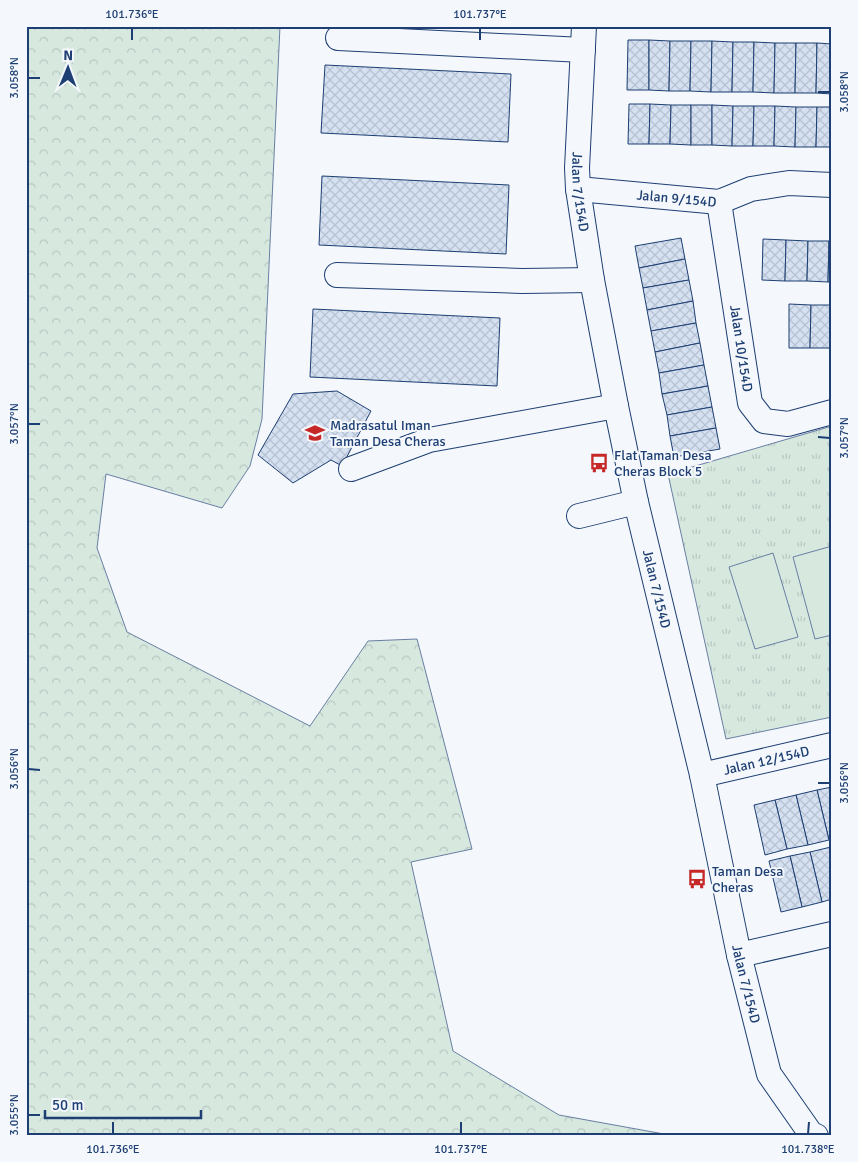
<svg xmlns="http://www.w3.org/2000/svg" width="858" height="1162" font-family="Signika,sans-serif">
  <defs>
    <pattern id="forest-crowns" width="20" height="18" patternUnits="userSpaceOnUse" patternTransform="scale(1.25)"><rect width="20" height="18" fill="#d7e8df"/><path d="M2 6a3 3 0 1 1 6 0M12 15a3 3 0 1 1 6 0" fill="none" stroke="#b8c8c3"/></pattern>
    <pattern id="park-tufts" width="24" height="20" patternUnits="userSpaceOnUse" patternTransform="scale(1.25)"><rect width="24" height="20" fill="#d7e8df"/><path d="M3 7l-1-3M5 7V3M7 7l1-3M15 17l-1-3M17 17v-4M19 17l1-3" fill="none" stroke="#b8c8c3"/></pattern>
    <pattern id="building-cross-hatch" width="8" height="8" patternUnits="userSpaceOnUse" patternTransform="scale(1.25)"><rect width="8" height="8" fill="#d5e0f0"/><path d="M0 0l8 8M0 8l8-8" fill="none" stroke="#b6c1d1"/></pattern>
  </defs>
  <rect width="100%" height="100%" fill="#f4f7fb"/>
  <!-- forest -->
  <polygon fill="url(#forest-crowns)" stroke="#687fa3" points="26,26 280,26 262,419 250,466 222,508 106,474 97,548 127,632 310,726 368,641 417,639 472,849 411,862 453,1051 559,1115 675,1136 26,1136"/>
  <!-- park -->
  <polygon fill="url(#park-tufts)" stroke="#687fa3" points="832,426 832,717 726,739 668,474"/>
  <!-- pitch -->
  <g fill="#d7e8df" stroke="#687fa3">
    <polygon points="832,546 832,635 815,639 793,557"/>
    <polygon points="773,553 798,637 755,649 729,567"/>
  </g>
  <!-- building -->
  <g fill="url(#building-cross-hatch)" stroke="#1d3f73">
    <polygon points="628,40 649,40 649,90 627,90"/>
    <polygon points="649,40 670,41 669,91 649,90"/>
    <polygon points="670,41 691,41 690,91 669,91"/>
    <polygon points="691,41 712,41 711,92 690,91"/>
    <polygon points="712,41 733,42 732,92 711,92"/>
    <polygon points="733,42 754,42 753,92 732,92"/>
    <polygon points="754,42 775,43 774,93 753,92"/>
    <polygon points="775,43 796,43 795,93 774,93"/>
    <polygon points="796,43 817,43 816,93 795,93"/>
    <polygon points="817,43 832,44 832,94 816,93"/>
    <polygon points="325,65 511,74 508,142 321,133"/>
    <polygon points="629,104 650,104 649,144 628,144"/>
    <polygon points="650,104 671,105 670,144 649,144"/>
    <polygon points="671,105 691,105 691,145 670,144"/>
    <rect x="691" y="105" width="21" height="40"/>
    <polygon points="712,105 733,106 732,146 712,145"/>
    <polygon points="733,106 754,106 753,146 732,146"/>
    <polygon points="754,106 775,106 774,146 753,146"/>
    <polygon points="775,106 796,107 795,147 774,146"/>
    <polygon points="796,107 817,107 816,147 795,147"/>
    <polygon points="817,107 832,107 832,147 816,147"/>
    <polygon points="322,176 509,185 506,254 319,245"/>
    <polygon points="681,238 685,259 639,268 635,246"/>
    <polygon points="763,239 786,240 785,281 762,280"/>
    <polygon points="786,240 808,241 807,281 785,281"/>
    <polygon points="808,241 829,241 828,282 807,281"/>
    <polygon points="829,241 832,241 832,282 828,282"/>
    <polygon points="685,259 689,280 643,288 639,268"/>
    <polygon points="689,280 693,301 647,310 643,288"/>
    <polygon points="693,301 696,323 651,331 647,310"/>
    <polygon points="789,304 811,305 810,348 789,348"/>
    <polygon points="811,305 832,305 831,348 810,348"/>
    <polygon points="313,309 500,318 497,386 310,377"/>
    <polygon points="696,323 700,343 655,352 651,331"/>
    <polygon points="700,343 704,365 659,373 655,352"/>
    <polygon points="704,365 708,386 662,394 659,373"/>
    <polygon points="708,386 712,407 667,415 662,394"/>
    <polygon points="337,391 371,411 342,466 331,460 293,483 258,455 293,394"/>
    <polygon points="712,407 716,428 670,436 667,415"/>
    <polygon points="716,428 720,449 674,457 670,436"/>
    <polygon points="832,787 832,839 829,840 817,790"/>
    <polygon points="817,790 829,840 808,845 796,795"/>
    <polygon points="796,795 808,845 787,849 775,800"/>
    <polygon points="775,800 787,849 765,855 754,805"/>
    <polygon points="831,847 832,899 822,902 810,852"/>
    <polygon points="810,852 822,902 802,907 790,856"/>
    <polygon points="790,856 802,907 781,912 769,861"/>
  </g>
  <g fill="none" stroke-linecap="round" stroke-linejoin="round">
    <defs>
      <g id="minor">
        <path id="s1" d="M584 26 577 168 578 189 592 280 616 406 636 502 702 775 739 955 769 1074 811 1134 816 1136"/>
        <polyline points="338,38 583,50"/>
        <path id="s2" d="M578 189 719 202 751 189 789 183 832 185"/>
        <path id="s3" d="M719 202 750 403 764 421 788 424 832 412"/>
        <polyline points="337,275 522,281 592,280"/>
        <polyline points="351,469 429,440 616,406"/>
        <polyline points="579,516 636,502"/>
        <path id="s4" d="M702 775 832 745"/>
        <polyline points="739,955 832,934"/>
      </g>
    </defs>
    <!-- minor casing -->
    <use href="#minor" stroke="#1d3f73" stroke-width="26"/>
    <!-- minor -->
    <use href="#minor" stroke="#f4f7fb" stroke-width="24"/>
  </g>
  <!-- ticks -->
  <path fill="none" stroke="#1d3f73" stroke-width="2" d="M132 40V28M480 40V28M28 78H40M818 92H830M28 424H40M818 437 830 438M28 769 40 770M818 783H830M28 1115H40M113 1134V1122M461 1134V1122M808 1134 809 1122"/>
  <!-- icons -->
  <defs>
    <symbol id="school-bare" viewBox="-9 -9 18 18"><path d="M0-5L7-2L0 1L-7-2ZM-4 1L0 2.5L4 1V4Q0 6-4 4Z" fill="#c62828" stroke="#f4f7fb" stroke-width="2.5" paint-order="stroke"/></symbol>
    <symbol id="bus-bare" viewBox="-9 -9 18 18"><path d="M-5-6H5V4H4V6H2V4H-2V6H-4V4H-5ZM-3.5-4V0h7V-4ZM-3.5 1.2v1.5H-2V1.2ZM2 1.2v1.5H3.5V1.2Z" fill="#c62828" stroke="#f4f7fb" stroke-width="2.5" paint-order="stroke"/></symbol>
  </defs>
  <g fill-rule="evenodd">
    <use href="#school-bare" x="301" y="419" width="28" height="28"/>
    <use href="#bus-bare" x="585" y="449" width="28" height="28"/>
    <use href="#bus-bare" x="683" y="865" width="28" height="28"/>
  </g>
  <g text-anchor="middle" stroke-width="4" stroke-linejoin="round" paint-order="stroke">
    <!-- street labels -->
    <g font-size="14" fill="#1d3f73" stroke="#f4f7fb">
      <text dy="5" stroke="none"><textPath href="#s1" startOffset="166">Jalan 7/154D</textPath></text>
      <text dy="5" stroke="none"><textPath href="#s2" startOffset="99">Jalan 9/154D</textPath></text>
      <text dy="5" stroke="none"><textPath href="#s3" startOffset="148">Jalan 10/154D</textPath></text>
      <text dy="5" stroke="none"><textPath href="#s1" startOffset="571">Jalan 7/154D</textPath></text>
      <text dy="5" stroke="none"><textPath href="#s4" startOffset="66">Jalan 12/154D</textPath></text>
      <text dy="5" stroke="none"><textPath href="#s1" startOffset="976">Jalan 7/154D</textPath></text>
    </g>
    <!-- poi labels -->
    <g font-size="14" fill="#1d3f73" stroke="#f4f7fb" text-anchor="start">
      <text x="330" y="430">Madrasatul Iman<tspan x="330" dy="16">Taman Desa Cheras</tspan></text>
      <text x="614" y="460">Flat Taman Desa<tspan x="614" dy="16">Cheras Block 5</tspan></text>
      <text x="712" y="876">Taman Desa<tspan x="712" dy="16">Cheras</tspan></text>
    </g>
  </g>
  <!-- border -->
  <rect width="858" height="1162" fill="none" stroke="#f4f7fb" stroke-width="55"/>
  <!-- north arrow -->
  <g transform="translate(68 68) rotate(1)" stroke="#f4f7fb" stroke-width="4" paint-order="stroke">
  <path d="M0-4L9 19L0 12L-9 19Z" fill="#1d3f73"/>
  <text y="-8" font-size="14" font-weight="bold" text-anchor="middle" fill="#1d3f73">N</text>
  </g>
  <!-- scale -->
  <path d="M45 1110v8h156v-8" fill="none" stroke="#1d3f73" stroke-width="2.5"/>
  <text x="52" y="1110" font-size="15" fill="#1d3f73" stroke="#f4f7fb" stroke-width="4" paint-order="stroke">50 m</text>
  <rect x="28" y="28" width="802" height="1106" fill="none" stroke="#1d3f73" stroke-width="2"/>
  <g font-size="12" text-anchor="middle" fill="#1d3f73">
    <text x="132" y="18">101.736°E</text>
    <text x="480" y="18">101.737°E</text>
    <text transform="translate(14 78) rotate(-90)" y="4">3.058°N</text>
    <text transform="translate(844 92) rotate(-90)" y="4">3.058°N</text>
    <text transform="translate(14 424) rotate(-90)" y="4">3.057°N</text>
    <text transform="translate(844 438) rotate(-90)" y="4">3.057°N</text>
    <text transform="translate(14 769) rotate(-90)" y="4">3.056°N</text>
    <text transform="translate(844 783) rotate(-90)" y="4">3.056°N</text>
    <text transform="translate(14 1115) rotate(-90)" y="4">3.055°N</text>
    <text x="113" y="1153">101.736°E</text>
    <text x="461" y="1153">101.737°E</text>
    <text x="808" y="1153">101.738°E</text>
  </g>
</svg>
